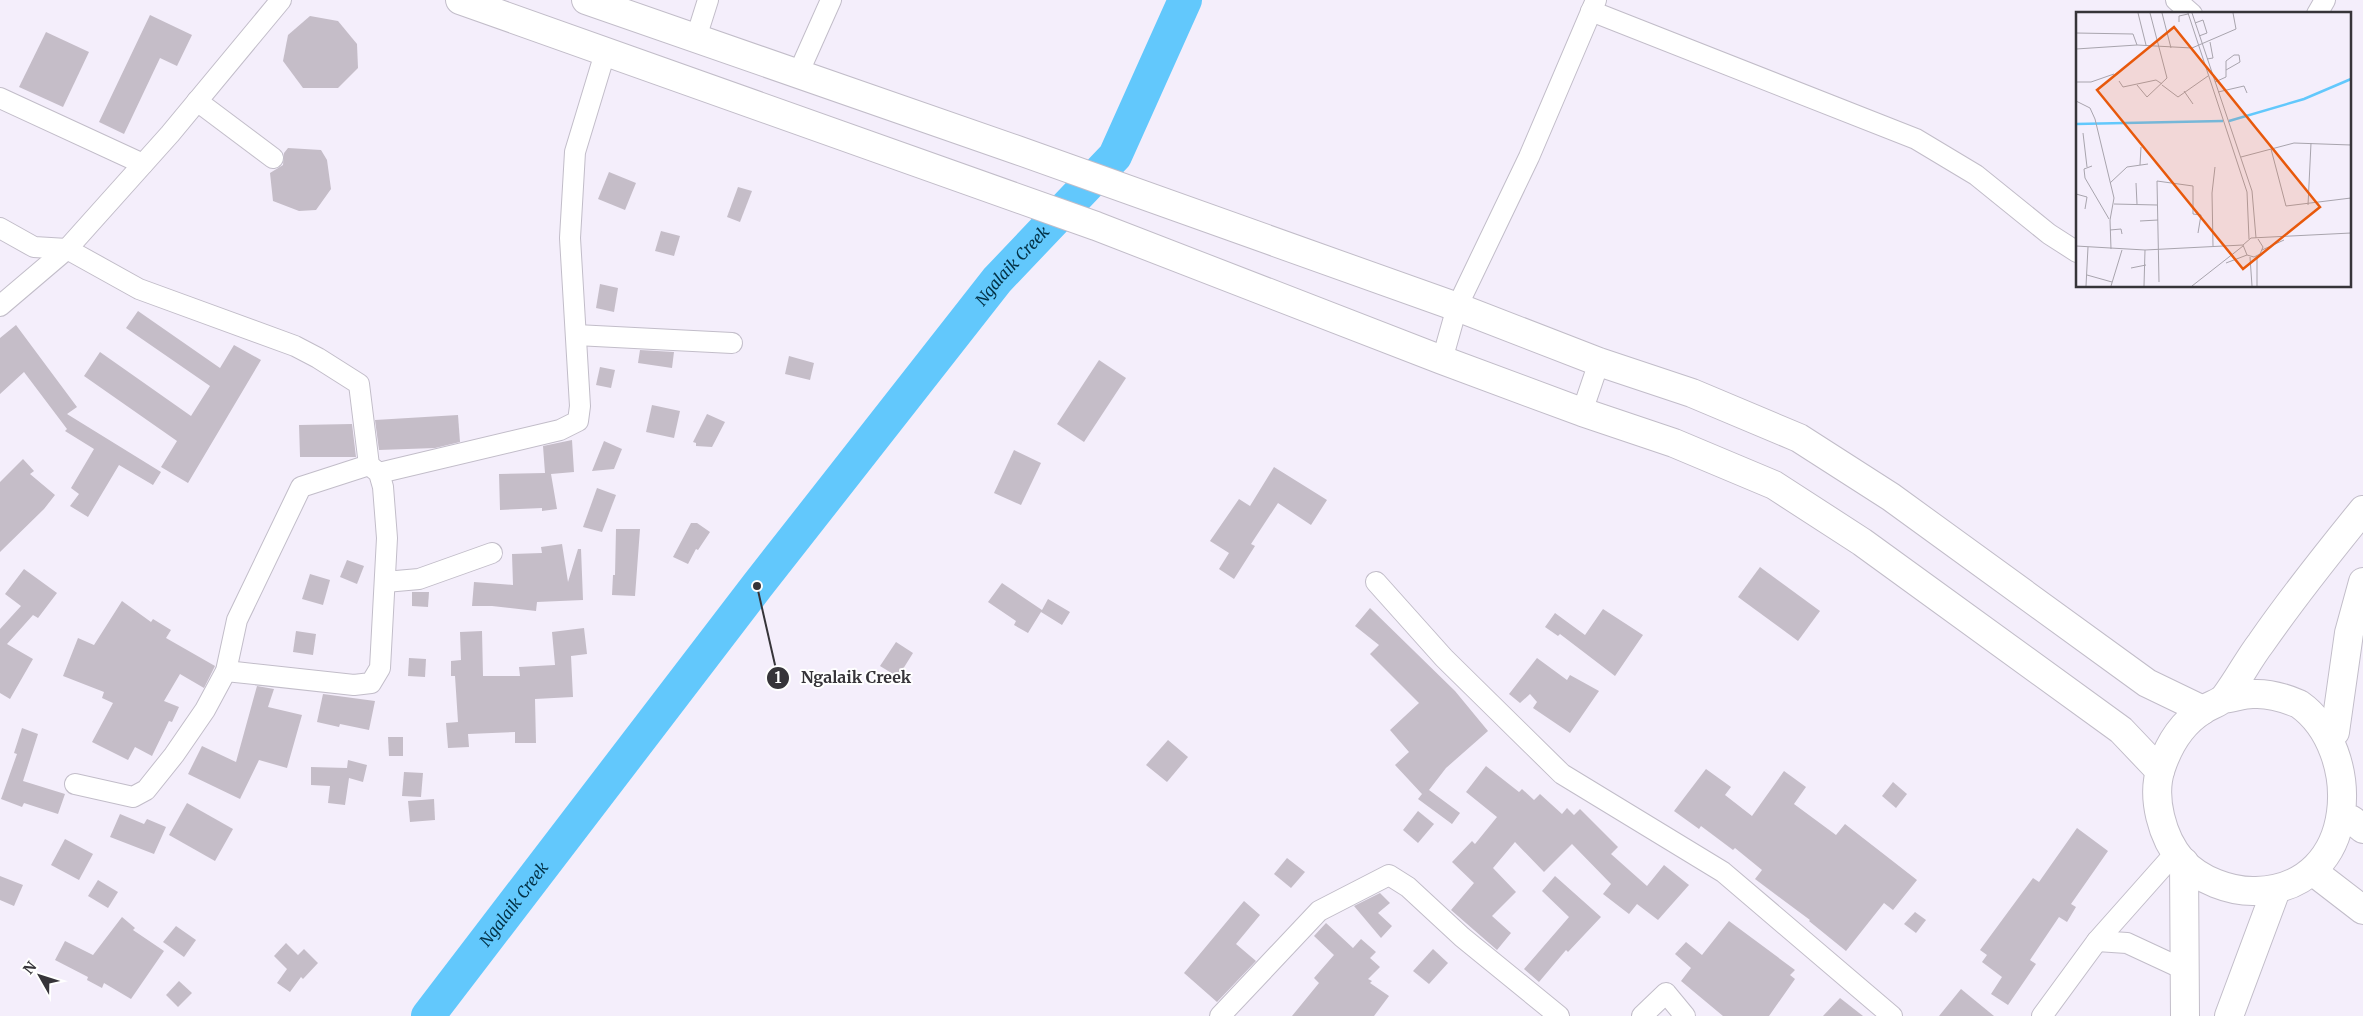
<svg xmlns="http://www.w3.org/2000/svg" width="2363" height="1016" font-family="Merriweather,serif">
  <rect width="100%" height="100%" fill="#f4eefb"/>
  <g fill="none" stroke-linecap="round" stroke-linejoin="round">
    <!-- river -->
    <path stroke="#62c8fc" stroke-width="34" id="s1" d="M428 1016 757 586 997 280 1115 156 1185 0"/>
  </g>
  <!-- building -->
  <g fill="#c5bdc8">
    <polygon points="150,15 192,35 177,66 160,58 124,134 99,122"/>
    <polygon points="310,16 338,21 357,44 358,68 338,88 303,88 283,61 288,35"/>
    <polygon points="46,32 89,52 63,107 19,87"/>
    <polygon points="288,148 321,150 327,160 331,189 316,210 299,211 273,201 270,173 283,165 284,153"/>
    <polygon points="609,172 636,183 625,210 598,199"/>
    <polygon points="738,187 752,191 740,222 727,217"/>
    <polygon points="661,231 680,236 674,256 655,251"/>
    <polygon points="600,284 618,288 614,312 596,308"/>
    <polygon points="138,311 220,368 234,345 261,360 188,483 161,467 177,441 84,376 100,352 191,416 210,386 126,328"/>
    <polygon points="16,325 77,407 67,414 161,472 153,485 119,465 88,517 70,506 79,494 71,488 94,449 65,431 67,429 24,372 0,394 0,338"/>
    <polygon points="640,350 674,352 672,368 638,363"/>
    <polygon points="789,356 814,363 810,380 785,374"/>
    <polygon points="1099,360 1126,378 1084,442 1057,424"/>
    <polygon points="600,367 615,370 611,388 596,385"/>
    <polygon points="652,405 680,411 674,438 646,432"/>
    <polygon points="707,414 725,422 712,447 696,446 696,443 693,442"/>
    <polygon points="458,415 460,442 435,448 379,450 375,420"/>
    <polygon points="352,424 356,457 300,457 299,425"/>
    <polygon points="572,440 574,472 551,474 557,509 542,511 542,508 500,510 499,474 545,473 543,446"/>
    <polygon points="604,441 622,449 614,469 592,471"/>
    <polygon points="1014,450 1041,463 1021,505 994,493"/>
    <polygon points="23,459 34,471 30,474 55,495 44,509 0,552 0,482"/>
    <polygon points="1274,467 1327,500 1311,525 1278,503 1251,544 1255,546 1234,579 1219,569 1229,553 1210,541 1239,499 1250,506"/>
    <polygon points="597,488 616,495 602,532 583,527"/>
    <polygon points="691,523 697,523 710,532 698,550 696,549 688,564 673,557"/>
    <polygon points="616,529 640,529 635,596 612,595 613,575 615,575"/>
    <polygon points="562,544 568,582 578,549 581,549 583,600 537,602 536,611 492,606 472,606 474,582 513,585 512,554 542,553 541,547"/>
    <polygon points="347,560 364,566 357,584 340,577"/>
    <polygon points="1760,567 1820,611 1798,641 1738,597"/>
    <polygon points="24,569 57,593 38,618 33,615 7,644 33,659 10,699 0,693 0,629 21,606 5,594"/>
    <polygon points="310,574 330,580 323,605 302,599"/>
    <polygon points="1002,583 1042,610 1048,599 1070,612 1062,625 1041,612 1028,633 1014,625 1016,621 988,602"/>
    <polygon points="412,592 429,592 428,607 412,606"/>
    <polygon points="122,601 151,622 153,619 171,630 166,638 215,666 204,688 180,674 164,701 179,707 172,722 169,721 152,756 135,747 128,760 92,742 113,703 102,698 104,692 63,676 78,638 94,645"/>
    <polygon points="1370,608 1455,691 1488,731 1446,768 1429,790 1460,813 1452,824 1418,799 1422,794 1395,765 1409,752 1390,730 1419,703 1370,654 1379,645 1355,626"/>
    <polygon points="1603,609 1643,635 1615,676 1560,634 1558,636 1545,627 1555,613 1585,635"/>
    <polygon points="584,628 587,654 571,656 573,697 535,699 536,743 515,743 515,732 468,734 469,747 448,748 446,723 458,722 455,676 451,676 451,661 461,660 460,632 482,631 483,676 520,676 519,667 555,665 552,632"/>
    <polygon points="296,631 316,634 313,655 293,652"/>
    <polygon points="896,642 913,653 898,677 880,666"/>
    <polygon points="409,658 426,659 425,677 408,676"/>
    <polygon points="1537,658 1567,680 1570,675 1599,691 1570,733 1533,708 1537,702 1530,694 1520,703 1509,694"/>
    <polygon points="257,686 274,689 268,707 302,715 287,768 259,760 240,799 188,774 202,746 236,762"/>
    <polygon points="323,694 375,701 369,730 340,724 339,727 317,722"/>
    <polygon points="22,728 38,734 23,781 65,794 58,814 24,803 22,807 1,799 17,754 14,753"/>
    <polygon points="388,737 403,737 403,756 389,756"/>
    <polygon points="1168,740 1188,757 1167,782 1146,765"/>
    <polygon points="348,760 367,765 363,782 349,778 345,805 328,803 330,786 311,785 311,767 347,768"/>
    <polygon points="1486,766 1519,792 1522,789 1534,800 1540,794 1562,814 1567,808 1574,815 1580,809 1618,847 1611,854 1647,886 1664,865 1689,885 1658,920 1637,904 1629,914 1603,894 1611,884 1572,844 1544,872 1515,842 1493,868 1516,892 1492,916 1511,933 1497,950 1451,910 1474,883 1452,862 1472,841 1475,844 1497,817 1466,792"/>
    <polygon points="1706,769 1731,787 1725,795 1752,816 1784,771 1806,787 1794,804 1836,835 1845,824 1917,880 1893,910 1884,903 1846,951 1809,921 1810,920 1755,879 1762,870 1735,848 1733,850 1701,826 1699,829 1674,811"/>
    <polygon points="404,772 423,773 421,797 402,796"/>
    <polygon points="1893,782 1907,794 1896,808 1882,796"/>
    <polygon points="434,799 435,820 410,822 408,801"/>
    <polygon points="187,803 233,829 215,861 169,835"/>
    <polygon points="1418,811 1434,824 1418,843 1403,830"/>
    <polygon points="120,814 144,824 147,819 166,827 154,854 110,837"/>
    <polygon points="2077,828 2108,851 2071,904 2076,907 2067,922 2059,917 2030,960 2036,964 2008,1005 1991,994 2002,977 1982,962 1987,955 1980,950 2033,878 2039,882"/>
    <polygon points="65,839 93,854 79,880 51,865"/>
    <polygon points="1287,858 1305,872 1291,888 1274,874"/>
    <polygon points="0,876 23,885 14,906 0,900"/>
    <polygon points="1555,876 1601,917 1568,952 1566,950 1539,982 1524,969 1569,917 1542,891"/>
    <polygon points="98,880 118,892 108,908 88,896"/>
    <polygon points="1380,893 1390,903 1378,913 1392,926 1381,938 1354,906"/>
    <polygon points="1244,901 1260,915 1236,944 1256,961 1217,1002 1184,973"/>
    <polygon points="1915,912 1926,920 1916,933 1904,924"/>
    <polygon points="122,917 135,928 133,930 164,951 131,999 104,983 102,988 87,980 88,977 55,960 65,941 93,955"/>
    <polygon points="1729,921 1795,970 1790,975 1795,979 1769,1016 1723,1016 1681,981 1691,968 1675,954 1686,942 1702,955"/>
    <polygon points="1326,923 1353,948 1361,939 1376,952 1370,958 1380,967 1368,979 1372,981 1370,983 1389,996 1374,1016 1292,1016 1319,983 1314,978 1334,955 1314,936"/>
    <polygon points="176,926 196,940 184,957 163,942"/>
    <polygon points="286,943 298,955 304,949 318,963 303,979 301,977 290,992 277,983 287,969 274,956"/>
    <polygon points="1433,949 1448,963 1429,984 1413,971"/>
    <polygon points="179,981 192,993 178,1007 166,995"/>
    <polygon points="1961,989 1994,1016 1939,1016"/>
    <polygon points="1840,998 1863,1016 1823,1016"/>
  </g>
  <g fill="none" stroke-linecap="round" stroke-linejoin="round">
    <defs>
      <g id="street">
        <polyline points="2176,0 2192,14"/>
        <polyline points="1591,11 1916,139 1976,175 2049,234 2077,252"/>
        <polyline points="2317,14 2325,0"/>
        <polyline points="696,38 708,0"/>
        <polyline points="798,74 831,0"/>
        <polyline points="0,98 143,164"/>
        <polyline points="197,101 273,158"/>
        <polyline points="0,228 34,247 67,249 139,289 295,346 318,358 359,384 369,465 379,473 383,487 387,538 380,668 371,683 354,685 226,671"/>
        <polyline points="0,306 67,249 170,134 281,0"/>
        <polyline points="576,335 732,343"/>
        <polyline points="1442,360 1457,307 1529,157 1596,0"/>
        <polyline points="1582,412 1599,362"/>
        <polyline points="379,473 560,430 578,421 580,406 570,238 575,152 605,53"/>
        <polyline points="385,582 419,579 492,553"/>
        <polyline points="1376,582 1444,658 1562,774 1723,872 1892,1016"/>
        <polyline points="75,784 133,797 146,790 174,755 205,710 226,671 237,620 301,487 369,465"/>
        <polyline points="2097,941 2127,943 2183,969"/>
        <polyline points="1220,1016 1319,911 1389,875 1408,887 1462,937 1559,1016"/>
        <polyline points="1642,1016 1666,993 1685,1016"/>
        <polyline points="2042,1016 2097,941 2176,852"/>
      </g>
      <g id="secondary">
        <polyline points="460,0 1096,226 1442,360 1582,412 1674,443 1774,485 1862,542 2121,730 2160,771"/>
        <polyline points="586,0 1017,150 1457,307 1599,362 1692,393 1799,438 1891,497 2147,683 2203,710"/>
        <polyline points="2352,820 2363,829"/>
        <polyline points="2315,873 2363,910"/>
      </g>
      <g id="primary">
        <path d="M2223 699C2233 698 2243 694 2253 694 2269 693 2285 698 2299 704 2363 749 2361 888 2256 891 2231 892 2199 880 2182 861 2162 838 2151 797 2161 768 2169 744 2182 723 2203 710 2210 705 2220 703 2225 697 2238 680 2248 660 2261 643 2293 597 2328 553 2363 510"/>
        <polyline points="2335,732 2349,633 2363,582"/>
        <polyline points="2184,862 2185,1016"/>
        <polyline points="2229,1016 2276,890"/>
      </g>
    </defs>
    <!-- street casing -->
    <use href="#street" stroke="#c2bdc9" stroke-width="22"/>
    <!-- secondary casing -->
    <use href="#secondary" stroke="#c2bdc9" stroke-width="30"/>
    <!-- primary casing -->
    <use href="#primary" stroke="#c2bdc9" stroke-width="30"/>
    <!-- street -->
    <use href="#street" stroke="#fff" stroke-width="20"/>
    <!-- secondary -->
    <use href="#secondary" stroke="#fff" stroke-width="28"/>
    <!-- primary -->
    <use href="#primary" stroke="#fff" stroke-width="28"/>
  </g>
  <g text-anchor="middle" stroke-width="4" stroke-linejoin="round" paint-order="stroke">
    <!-- water labels -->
    <g font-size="16" font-style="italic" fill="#033247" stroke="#fff">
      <text dy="6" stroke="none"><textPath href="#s1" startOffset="951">Ngalaik Creek</textPath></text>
      <text dy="6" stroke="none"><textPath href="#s1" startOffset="141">Ngalaik Creek</textPath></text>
    </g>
  </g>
  <!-- overview -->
  <g transform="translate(2076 12)">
    <rect width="275" height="275" fill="#f4eefb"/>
    <path fill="none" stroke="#62c8fc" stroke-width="2.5" d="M153 109 228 87 275 67M0 112 147 109"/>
    <path fill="none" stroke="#a8a4ad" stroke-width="1" d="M62 1 70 33M86 1 95 36M112 1 171 180 173 227M116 1 176 179 180 226M103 10V4L112 2M119 11 127 8 131 21 123 24M0 21 57 22 61 33M0 37 61 33 116 36 160 17 157 1M131 47 137 46 134 30M43 69 47 75 80 68 86 72M0 70H15L38 62M139 70 150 65V58L164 50 163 43H158L150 49V58M61 73 71 85 91 66 74 1M86 73 102 85 132 64M108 79 117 92M142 80 168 74 171 81M0 89 14 96 19 107 38 186 34 208 35 237M7 121 11 155M195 137 210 194 275 186M165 145 218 131 275 133M64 153 65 135M16 154 8 157 9 166 33 207M34 171 51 155 72 152M60 171 61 192M0 182 11 185 9 197M38 192 81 193M232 193 235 131M64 209 82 208M34 218 45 217 46 222M182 227 187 235 184 242 178 245 171 243 167 233 175 226 275 221M0 234 69 238 167 233M137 234 136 181 139 155M186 238 208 228M181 244V274M174 245 176 274M150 251 171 243M55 256 70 253M11 263 36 270M83 270 81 169 117 174V202L125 203 122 221M10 274 12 235M35 274 46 238M68 274 69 238M116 274 167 234"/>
    <path fill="#e8590c" fill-opacity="0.15" stroke="#e8590c" stroke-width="2.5" d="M98 15 244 195 167 257 21 78Z"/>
    <rect width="275" height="275" fill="none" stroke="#363439" stroke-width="2.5"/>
  </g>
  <!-- callouts -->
  <path fill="none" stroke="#363439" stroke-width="2" d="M757 586L778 678"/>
  <g fill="#363439" stroke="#fff" stroke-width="2">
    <circle cx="757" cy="586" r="5"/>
    <circle cx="778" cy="678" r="12"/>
  </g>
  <g font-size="15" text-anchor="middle" font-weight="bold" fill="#fff">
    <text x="778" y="683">1</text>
  </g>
  <g font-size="16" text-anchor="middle" font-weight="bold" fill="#363439" stroke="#fff" stroke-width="4" stroke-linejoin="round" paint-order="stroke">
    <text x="856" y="683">Ngalaik Creek</text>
  </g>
  <!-- north arrow -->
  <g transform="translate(40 976) rotate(309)" stroke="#ffffff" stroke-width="4" paint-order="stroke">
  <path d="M0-4L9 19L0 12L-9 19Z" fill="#363439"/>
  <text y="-8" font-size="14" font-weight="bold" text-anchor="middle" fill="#363439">N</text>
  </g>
</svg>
